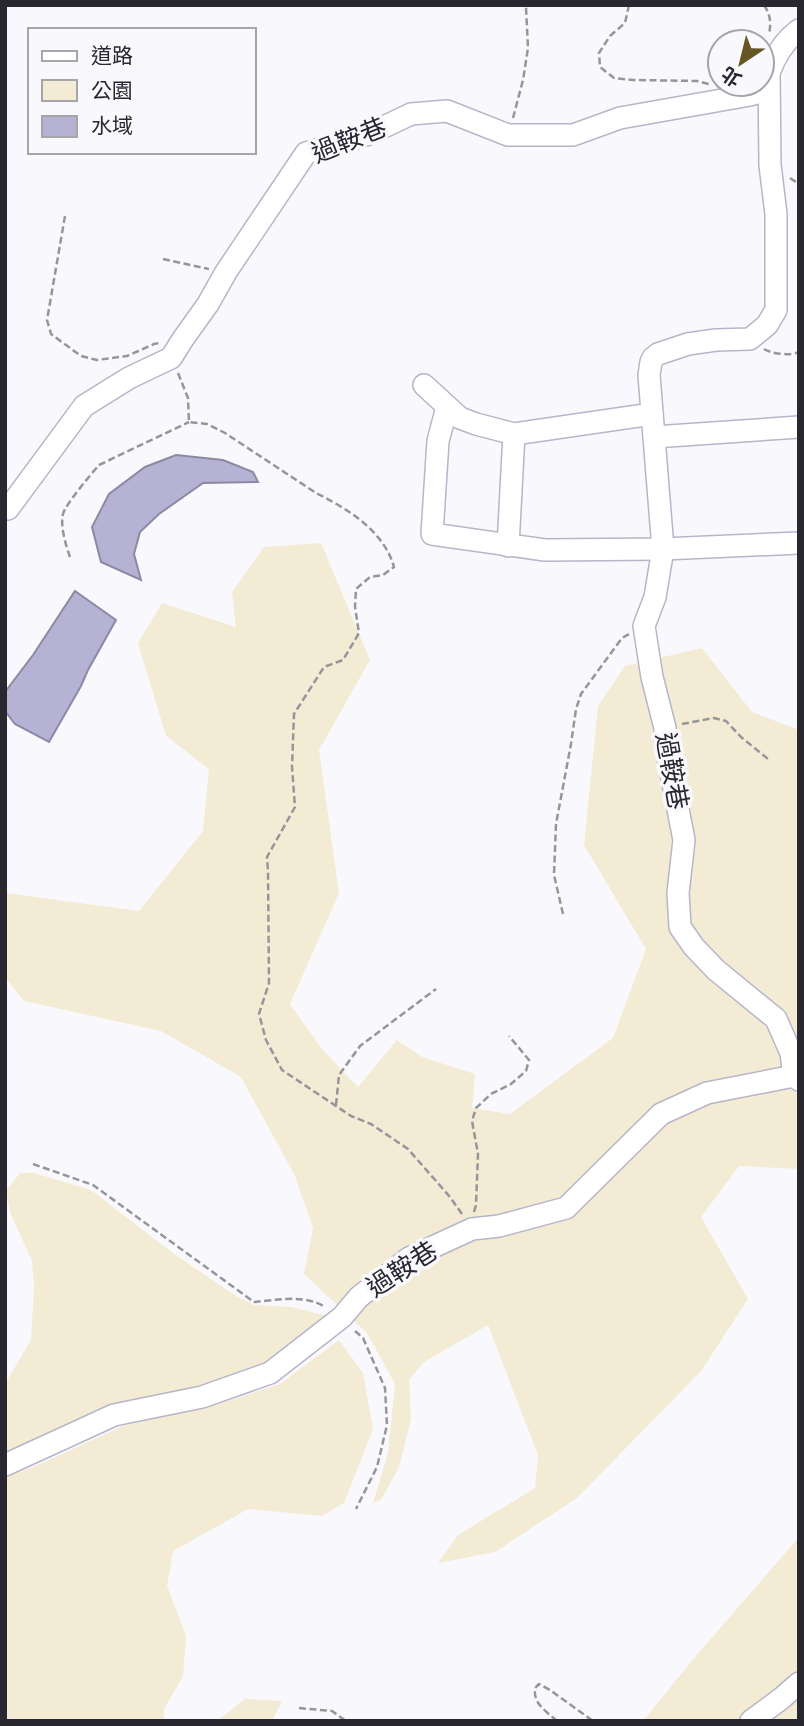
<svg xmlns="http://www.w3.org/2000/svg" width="804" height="1726" font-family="Jost,'Noto Sans TC',sans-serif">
  <rect width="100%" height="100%" fill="#f9f9fd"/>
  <!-- green -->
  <g fill="#f3ebd3">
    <polygon points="321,543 370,660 319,750 339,893 290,1004 322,1049 358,1087 397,1040 422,1057 475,1074 472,1108 510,1114 613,1038 646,949 584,845 598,706 625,666 702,648 752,712 799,730 799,1169 739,1166 701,1217 748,1299 701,1371 577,1498 495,1552 438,1563 458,1535 535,1488 538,1455 488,1325 424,1362 409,1380 411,1419 399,1467 381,1500 373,1503 388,1453 395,1384 367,1333 304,1274 313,1228 295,1176 241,1077 161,1031 24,1001 5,977 5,893 139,911 203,831 209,769 166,736 138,643 162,603 236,627 232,592 264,547"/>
    <polygon points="20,1173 34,1173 91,1190 174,1254 236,1296 254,1305 292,1307 327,1316 264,1364 195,1389 111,1404 5,1453 5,1379 8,1379 31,1340 34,1286 32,1261 10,1212 6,1191"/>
    <polygon points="339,1340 363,1373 373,1429 344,1503 322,1516 248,1509 173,1551 167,1586 186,1636 183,1676 164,1709 164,1721 5,1721 5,1477 31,1468 123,1426 219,1404 280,1384"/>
    <polygon points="799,1537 799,1721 643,1721 695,1657"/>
    <polygon points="245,1699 282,1701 272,1721 217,1721"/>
  </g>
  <!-- water -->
  <g fill="#b5b2d4" stroke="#8b89a3" stroke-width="2">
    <polygon points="176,455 223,460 253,472 258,482 203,483 159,514 140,532 134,554 141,580 101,562 92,527 109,494 145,467"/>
    <polygon points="75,591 116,620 88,670 81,686 49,742 15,724 5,711 5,692 33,655"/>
  </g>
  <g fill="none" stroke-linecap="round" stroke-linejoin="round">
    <defs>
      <g id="minor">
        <path d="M799 30C784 41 775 56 769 73L770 165 776 214V310L767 325 750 339 716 340 688 344 658 354 653 358 651 362 649 375 663 549 655 597 644 626 652 677 665 728 666 747 684 840 678 893 680 927 694 947 716 970 776 1019 791 1053 794 1076 799 1080"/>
        <polyline points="424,385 460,418 476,424 514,434 652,414"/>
        <polyline points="447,407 438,441 432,534 545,550 663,549 799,543"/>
        <polyline points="654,437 799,427"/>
        <polyline points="5,507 8,509 84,406 129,378 171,358 183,339 208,304 226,272 306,153 369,134 411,114 447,111 508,135 573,135 620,118 750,95 768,90"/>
        <polyline points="508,546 514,434"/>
        <polyline points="5,1465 114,1415 202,1397 270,1373 342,1317 359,1297 409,1258 472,1229 499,1226 566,1208 661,1114 707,1093 794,1076"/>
        <polyline points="751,1721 782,1698 799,1683"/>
      </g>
    </defs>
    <!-- minor casing -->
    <use href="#minor" stroke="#b7b5c9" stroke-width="24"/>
    <!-- path -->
    <g stroke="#96959b" stroke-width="2.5" stroke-dasharray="7 3.5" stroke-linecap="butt">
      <polyline points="629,5 625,23 610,36 599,53 600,67 614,78 633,80 697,81 709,84"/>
      <path d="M764 5C771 16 771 23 769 35"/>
      <polyline points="513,118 523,80 528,48 526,7"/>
      <polyline points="790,178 799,184"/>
      <polyline points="65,216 47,320 51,334 81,356 97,360 127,356 154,344 159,343"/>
      <polyline points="163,259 209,269"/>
      <path d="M764 349C772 354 790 356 799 352"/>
      <path d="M178 373 188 398 189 422 207 424 225 433 316 493C348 509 384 531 394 567L383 575 370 577 356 589 355 607 359 633 343 660 324 667 294 714 292 767 295 807 267 857 268 872 269 983 259 1014 266 1040 282 1070 351 1116 371 1124 408 1149 450 1197 462 1214"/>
      <path d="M70 557C66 546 60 526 63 514 65 505 92 473 99 465L189 422"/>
      <polyline points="682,724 714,718 726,721 741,737 768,759"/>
      <polyline points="563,914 554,875 556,824 571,744 576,709 581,694 622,638 629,634"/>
      <polyline points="336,1105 339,1075 360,1046 436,989"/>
      <path d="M33 1164 93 1185 254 1302C276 1300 305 1294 325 1307"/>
      <polyline points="474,1212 476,1205 478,1154 472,1121 476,1108 491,1094 511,1084 526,1071 529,1060 509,1036"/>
      <polyline points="355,1331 363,1338 385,1388 387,1425 377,1467 356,1509"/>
      <polyline points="299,1708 332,1711 346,1721"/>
      <path d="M557 1721C546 1711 533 1704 535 1688L539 1684 550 1690 593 1721"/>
    </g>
    <!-- minor -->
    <use href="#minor" stroke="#fff" stroke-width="21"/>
  </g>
  <g text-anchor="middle" stroke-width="7" stroke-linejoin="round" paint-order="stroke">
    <!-- street labels -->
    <g font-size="26" fill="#292830" stroke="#f9f9fd">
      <text transform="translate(349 140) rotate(-22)" y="9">過鞍巷</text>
      <text transform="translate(672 771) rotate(80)" y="9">過鞍巷</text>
      <text transform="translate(402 1269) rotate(-33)" y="9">過鞍巷</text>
    </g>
  </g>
  <!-- border -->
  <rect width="804" height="1726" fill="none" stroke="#292830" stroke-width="14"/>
  <!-- legend -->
  <rect x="28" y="28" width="228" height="126" fill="#f9f9fd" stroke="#a6a5ab" stroke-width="2"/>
  <rect x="42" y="51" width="35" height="10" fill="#ffffff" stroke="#a6a5ab" stroke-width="2"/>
  <text x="91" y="63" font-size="21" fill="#292830">道路</text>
  <rect x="42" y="80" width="35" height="21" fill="#f3ebd3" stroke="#a6a5ab" stroke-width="2"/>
  <text x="91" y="98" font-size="21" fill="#292830">公園</text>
  <rect x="42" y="116" width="35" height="21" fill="#b5b2d4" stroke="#a6a5ab" stroke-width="2"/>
  <text x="91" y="133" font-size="21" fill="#292830">水域</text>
  <!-- north arrow -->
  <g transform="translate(741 63) rotate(215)"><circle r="33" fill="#f9f9fd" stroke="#a6a5ab" stroke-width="2"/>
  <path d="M0-5L12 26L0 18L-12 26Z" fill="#665623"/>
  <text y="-10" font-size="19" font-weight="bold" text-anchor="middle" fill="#292830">北</text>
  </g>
</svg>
